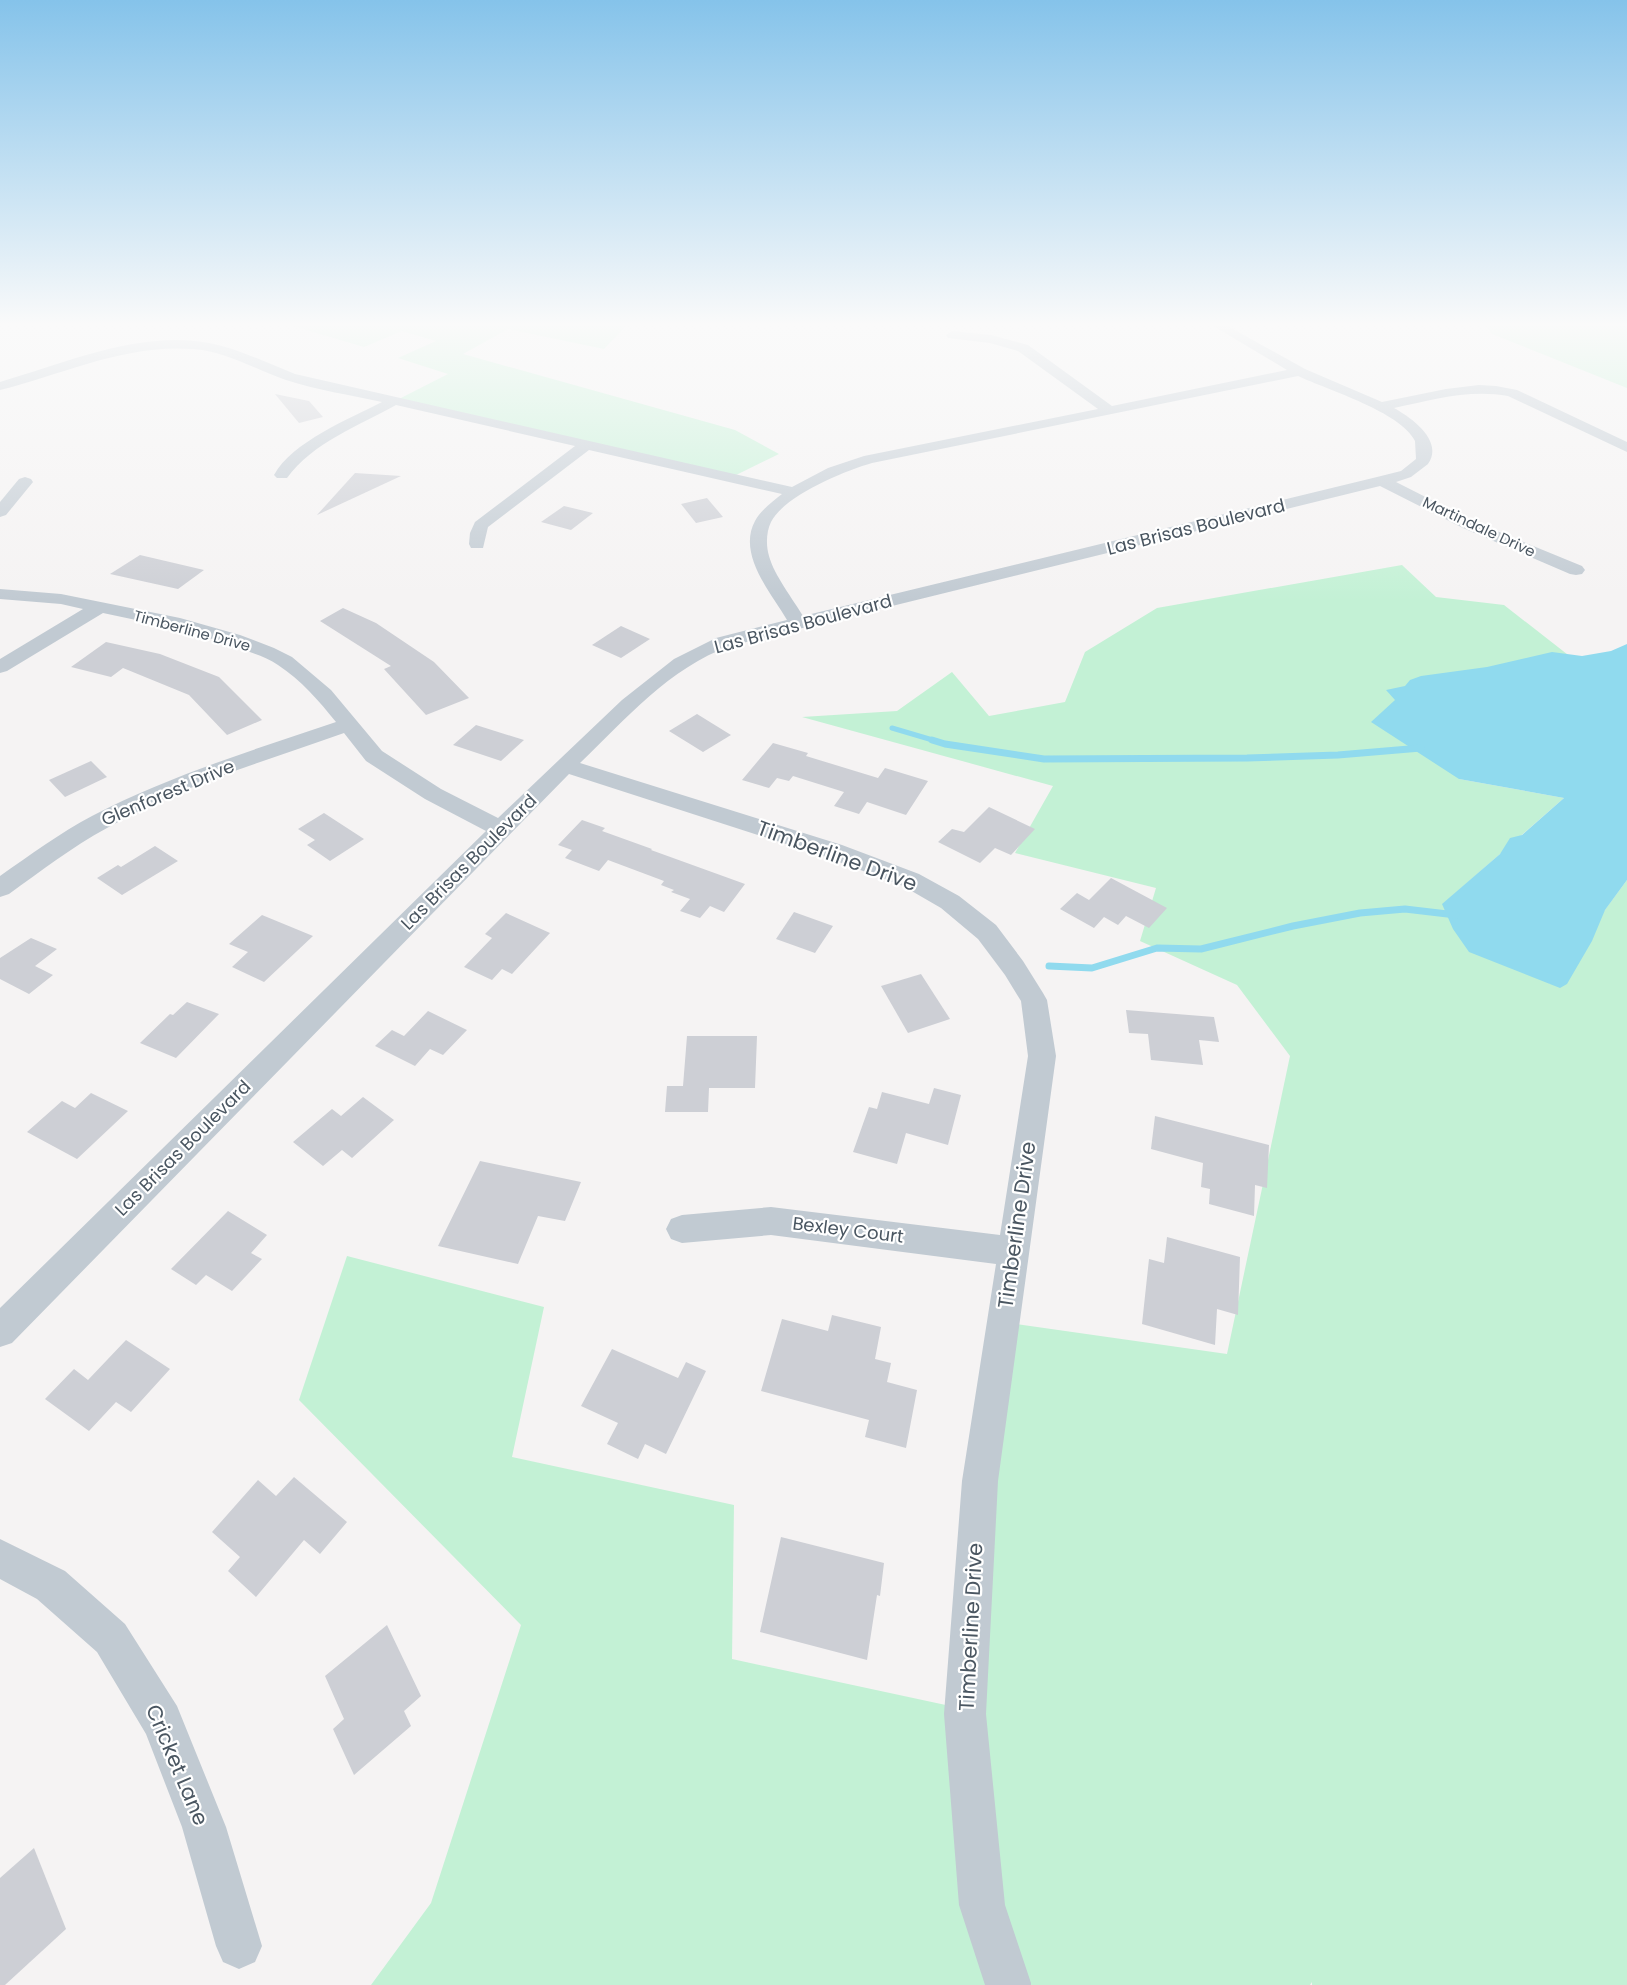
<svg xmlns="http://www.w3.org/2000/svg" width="1627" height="1985" font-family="Poppins,sans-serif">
  <rect width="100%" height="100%" fill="#f5f3f3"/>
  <!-- green -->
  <g fill="#c3f1d5">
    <polygon points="286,324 618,324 627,325 604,349 508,329 463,354 735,430 779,454 734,476 397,400 448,374 398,358 436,341 402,331 364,347"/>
    <polygon points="1485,324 1627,324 1627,388 1492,334"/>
    <polygon points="1402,565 1436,597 1504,605 1572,658 1459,779 1564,798 1443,904 1550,984 1627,880 1627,1985 1312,1985 1312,1982 1310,1985 371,1985 431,1903 521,1625 299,1400 347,1256 544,1307 512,1457 734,1505 732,1659 955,1707 1001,1322 1227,1354 1290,1056 1237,985 1140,941 1156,888 1015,853 1053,786 802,717 897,711 952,672 989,716 1065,702 1085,652 1157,608"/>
  </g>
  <!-- water -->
  <polygon fill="#90daee" points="1627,644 1627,880 1605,910 1592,941 1567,984 1560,988 1469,952 1453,929 1442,904 1500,854 1510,838 1522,835 1564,798 1459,779 1371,722 1395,700 1386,690 1405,686 1410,680 1421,676 1487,667 1552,652 1582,656 1611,651"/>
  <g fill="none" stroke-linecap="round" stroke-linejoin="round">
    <!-- stream-far1 -->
    <polyline stroke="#90daee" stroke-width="5" points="892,728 936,741"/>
    <!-- stream -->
    <g stroke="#90daee" stroke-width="7">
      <polyline points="932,740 945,744 1044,759 1247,758 1338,755 1421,748"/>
      <polyline points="1049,966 1092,968 1157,948 1201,949 1293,926 1360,913 1405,909 1456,915"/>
    </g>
  </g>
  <!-- building -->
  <g fill="#cdcfd5">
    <polygon points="275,394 309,401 323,417 299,423"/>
    <polygon points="355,473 401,476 317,515"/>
    <polygon points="707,498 723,517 696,523 681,504"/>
    <polygon points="564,506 593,513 571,530 541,522"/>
    <polygon points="140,555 204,570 178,589 110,574"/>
    <polygon points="343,608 376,623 434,662 469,698 426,715 384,669 391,666 320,621"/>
    <polygon points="621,626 650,639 621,658 592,645"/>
    <polygon points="106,642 160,654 219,677 262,720 227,735 189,695 123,668 111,677 71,667"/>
    <polygon points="697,714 731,735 703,752 669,731"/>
    <polygon points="476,725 524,740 501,761 453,745"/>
    <polygon points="773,743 808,753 806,756 878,778 885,768 928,781 906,815 867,802 859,814 834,806 844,792 793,776 789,781 777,778 769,788 742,780"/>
    <polygon points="91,761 107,777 65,797 49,780"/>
    <polygon points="989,807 1035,829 1011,855 995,848 980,863 938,842 952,829 964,832"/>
    <polygon points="324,813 364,839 330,861 307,845 315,840 298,829"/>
    <polygon points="582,820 605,828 602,831 652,849 651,850 745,884 724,912 710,906 700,918 680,911 690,899 671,892 674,890 661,885 664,881 608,860 599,871 565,858 572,850 558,845"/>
    <polygon points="155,846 178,861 122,895 97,878 118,865 121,867"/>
    <polygon points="1111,878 1167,908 1149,928 1126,916 1118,925 1104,917 1094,928 1060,909 1077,893 1089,900"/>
    <polygon points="794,912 833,926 815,953 776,939"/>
    <polygon points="506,913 550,933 512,974 502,969 492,980 464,967 492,938 485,934"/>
    <polygon points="262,915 313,936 264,982 232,967 248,952 229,944"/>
    <polygon points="31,938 57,949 35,966 53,975 29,994 0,979 0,958"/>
    <polygon points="921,974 950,1019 908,1033 881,986"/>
    <polygon points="187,1002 219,1014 176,1058 140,1043 170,1014 173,1015"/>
    <polygon points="1126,1010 1214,1017 1219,1042 1199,1040 1203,1065 1151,1060 1148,1034 1129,1033"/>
    <polygon points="428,1011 467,1030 443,1055 430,1049 415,1066 375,1046 392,1030 404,1036"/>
    <polygon points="687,1036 757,1036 755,1088 709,1088 708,1112 665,1112 667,1086 683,1086"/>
    <polygon points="934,1088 961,1095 948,1145 906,1133 897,1164 853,1152 869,1107 877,1109 882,1092 929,1104"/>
    <polygon points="91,1093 128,1111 77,1159 27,1132 62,1101 75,1108"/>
    <polygon points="363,1097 394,1120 352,1158 342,1150 323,1166 293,1142 332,1109 341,1116"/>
    <polygon points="1155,1116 1269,1145 1267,1188 1255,1185 1254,1216 1209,1204 1210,1189 1201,1187 1203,1163 1151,1149"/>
    <polygon points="480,1161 581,1182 565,1221 538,1216 518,1264 438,1246"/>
    <polygon points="228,1211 267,1235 251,1253 262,1259 232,1291 206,1275 196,1285 171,1269"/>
    <polygon points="1167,1237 1240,1257 1238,1315 1217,1309 1215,1345 1142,1324 1149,1259 1164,1263"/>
    <polygon points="832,1315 881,1327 875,1359 891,1363 887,1382 917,1390 906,1448 865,1437 869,1420 761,1391 782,1319 828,1331"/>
    <polygon points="126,1340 170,1369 131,1412 116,1402 89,1431 45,1399 74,1369 88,1380"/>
    <polygon points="612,1349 678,1378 686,1362 706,1371 666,1454 645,1444 638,1459 607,1444 618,1423 581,1406"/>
    <polygon points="294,1477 347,1522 320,1554 304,1540 256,1597 228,1571 240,1557 212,1532 258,1480 276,1496"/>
    <polygon points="781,1537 884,1563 880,1596 877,1595 867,1660 760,1632"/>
    <polygon points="387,1625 421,1696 404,1711 411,1726 354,1775 333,1729 344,1719 325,1676"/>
    <polygon points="34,1848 66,1929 5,1985 0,1985 0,1878"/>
  </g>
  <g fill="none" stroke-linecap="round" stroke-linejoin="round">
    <!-- street -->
    <g fill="#c1cad2" fill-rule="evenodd">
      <path d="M1210 324H1224L1305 369 1382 402 1446 389 1479 385 1496 386 1517 390 1627 442V452L1508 396C1469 389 1432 400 1394 408 1412 418 1444 441 1428 464L1411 477 1396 482 1475 522 1582 566 1585 570 1582 574 1576 575 1570 574 1463 528 1380 486 730 646C669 668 626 719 580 763L842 845 919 874 959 896 996 925 1023 961 1043 993 1047 1000 1056 1056 998 1481 986 1714 1005 1905 1031 1983V1985H985L959 1905 944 1714 962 1481 996 1264 771 1235 682 1243 671 1239 666 1229 671 1219 682 1215 771 1207 1000 1235 1028 1056 1021 1001 1005 975 978 939 941 908 903 886 826 857 569 774 12 1343 0 1347V1308L486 831 425 799 366 761 344 733C265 761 180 786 107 828 72 847 41 871 9 894L0 897V876C30 855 60 833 92 816 169 776 253 750 336 722 319 701 301 680 278 665 268 658 255 654 244 650 198 632 150 623 103 613L7 671 0 673V659L83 609 61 604 0 599V589L61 594 180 618 240 635 274 648 292 657 331 690 382 751 441 789 498 818 622 700 674 659 716 638 787 620C771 593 737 554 755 521 761 510 772 502 782 494L589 450 488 527 483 548H471L469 544 470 533 475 522 575 446 396 405C360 425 312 443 287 478H277L274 475C292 442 349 419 382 402 350 395 317 390 286 380 254 369 226 351 192 349 125 344 64 374 0 390V382C65 363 140 330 209 343 239 349 267 363 295 374L792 487 828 468 864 456 1098 409 1018 351 990 343 948 338 946 335 952 331 991 335 1028 345 1112 406 1287 370ZM1298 376C1328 390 1401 412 1415 441L1416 459 1401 471 1377 477 803 616C793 599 774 575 769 556 766 546 766 532 771 522 784 496 844 471 872 463Z"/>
      <polygon points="25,477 31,479 33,482 6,515 0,517 0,502 19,479"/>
      <polygon points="0,1539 65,1571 125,1624 177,1706 226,1827 262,1946 255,1962 239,1969 223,1962 216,1946 182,1827 146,1734 97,1652 37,1599 0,1579"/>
    </g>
  </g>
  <!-- sky -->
  <linearGradient id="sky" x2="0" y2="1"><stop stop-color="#85c3ea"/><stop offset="0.54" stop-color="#fafafa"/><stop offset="1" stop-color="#fafafa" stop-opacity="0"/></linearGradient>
  <rect width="1627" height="601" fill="url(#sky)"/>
  <g text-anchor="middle" stroke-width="4.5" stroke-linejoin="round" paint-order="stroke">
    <!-- far-street labels -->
    <g font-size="15" fill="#4a5661" stroke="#fff">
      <text transform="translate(1479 527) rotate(25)" y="5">Martindale Drive</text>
      <text transform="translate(192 631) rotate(15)" y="5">Timberline Drive</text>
    </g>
    <!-- street labels -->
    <g font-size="18" fill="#4a5661" stroke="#fff">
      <text transform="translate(1196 527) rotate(-14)" y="6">Las Brisas Boulevard</text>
      <text transform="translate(803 624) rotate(-15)" y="6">Las Brisas Boulevard</text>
      <text transform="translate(168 793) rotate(-23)" y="6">Glenforest Drive</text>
      <text transform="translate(469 862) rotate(-45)" y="6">Las Brisas Boulevard</text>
      <text transform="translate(183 1148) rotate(-45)" y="6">Las Brisas Boulevard</text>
      <text transform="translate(848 1230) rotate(7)" y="6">Bexley Court</text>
    </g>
    <!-- near-street labels -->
    <g font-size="21" fill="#4a5661" stroke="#fff">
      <text transform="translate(837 856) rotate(20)" y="7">Timberline Drive</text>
      <text transform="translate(1017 1225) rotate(-82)" y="7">Timberline Drive</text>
      <text transform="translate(971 1627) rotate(-87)" y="7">Timberline Drive</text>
      <text transform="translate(177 1765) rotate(67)" y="7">Cricket Lane</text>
    </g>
  </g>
</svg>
